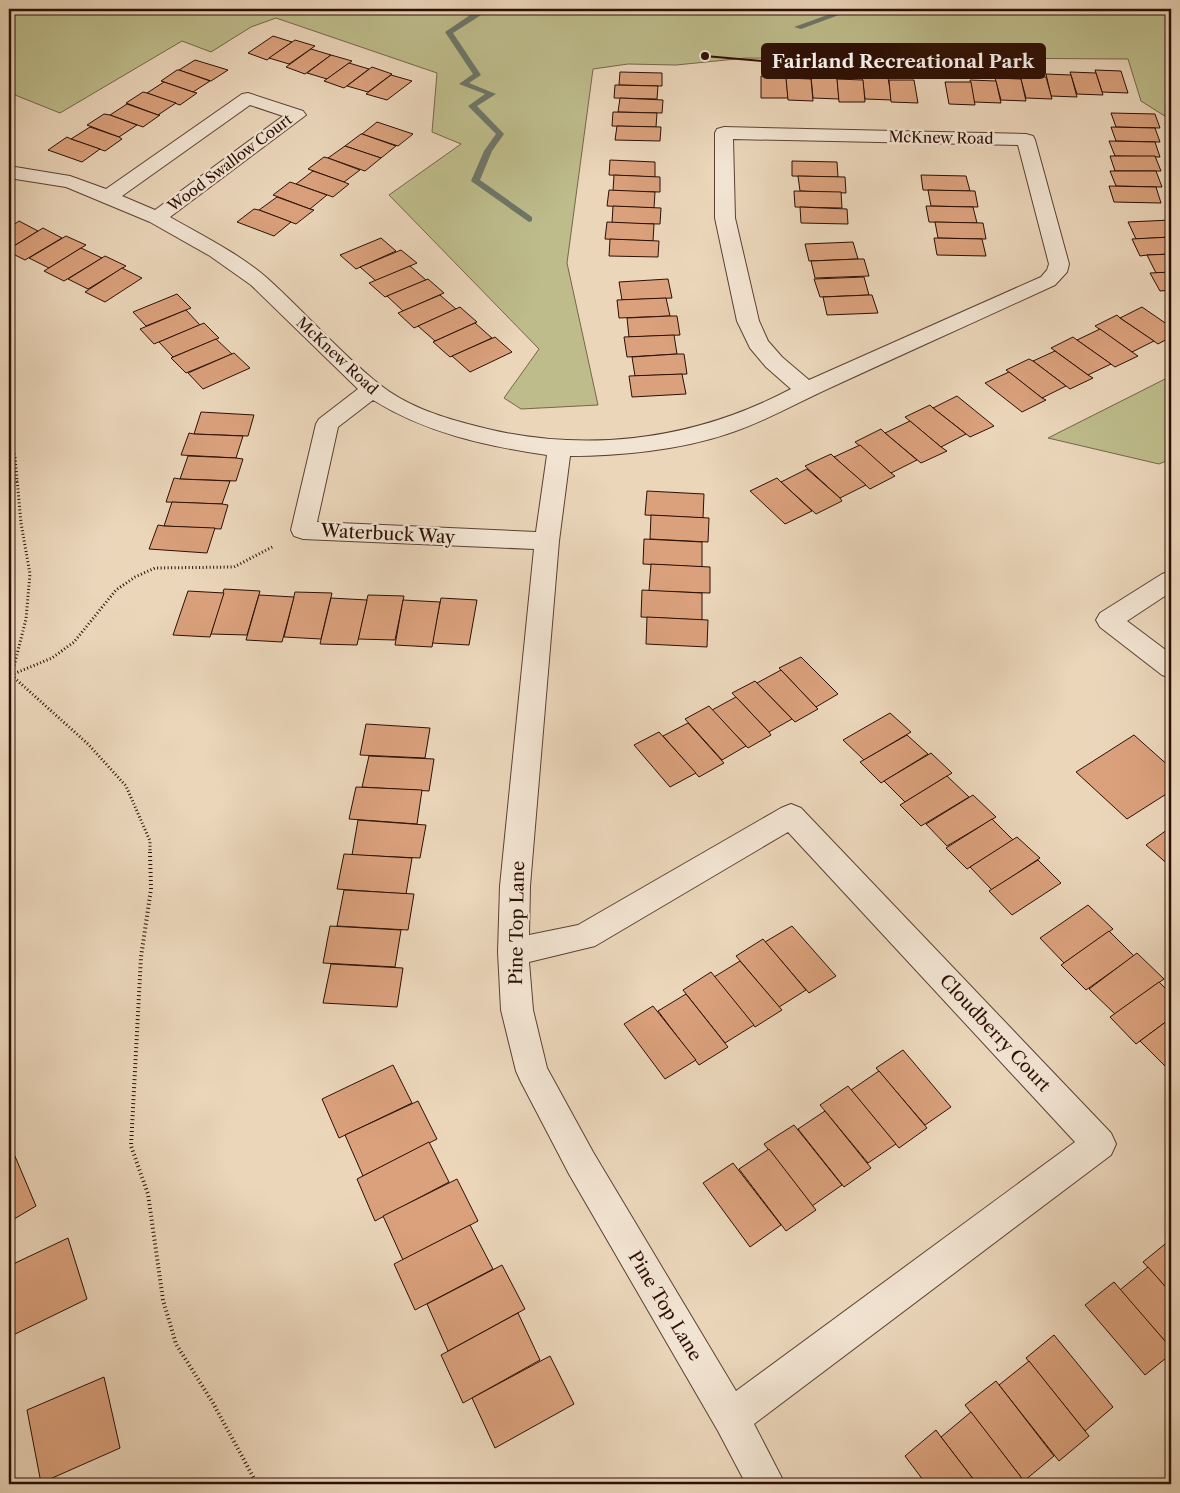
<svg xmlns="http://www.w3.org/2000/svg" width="1180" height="1493" font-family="'Libre Caslon Text',serif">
  <rect width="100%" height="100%" fill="#ebd6ba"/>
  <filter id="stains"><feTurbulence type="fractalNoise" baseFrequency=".004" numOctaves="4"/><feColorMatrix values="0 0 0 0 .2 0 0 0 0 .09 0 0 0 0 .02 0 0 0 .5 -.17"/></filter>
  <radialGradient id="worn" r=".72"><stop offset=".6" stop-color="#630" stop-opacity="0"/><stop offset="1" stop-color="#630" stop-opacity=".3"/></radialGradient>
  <!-- green -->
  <g fill="#bebc8b" stroke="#756648">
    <polygon points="9,9 1171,9 1171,120 1141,101 1128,59 958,58 918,60 746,58 676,65 628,64 593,69 567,263 598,405 521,409 504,398 539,349 389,195 461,144 432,132 437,73 276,18 251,27 211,52 182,41 60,113 15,95 9,86"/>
    <polygon points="1171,376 1171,459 1159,464 1048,438"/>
  </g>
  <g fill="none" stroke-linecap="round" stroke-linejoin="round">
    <!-- stream -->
    <g fill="#6d7668" fill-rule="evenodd">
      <polygon points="479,9 489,10 453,33 481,75 469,83 496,94 477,106 504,134 492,151 480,180 532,217 532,221 529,222 471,181 484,151 496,134 468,106 485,94 459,84 473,74 445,32"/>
      <polygon points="844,9 855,9 801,29 794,27"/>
    </g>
  </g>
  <!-- building -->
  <g fill="#daa17c" stroke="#2c0f04">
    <polygon points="273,36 292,42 267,60 248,53"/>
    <polygon points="295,40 315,46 289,64 269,58"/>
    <polygon points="311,49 331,55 305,74 286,67"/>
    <polygon points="331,55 352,61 327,79 307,73"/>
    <polygon points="195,60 228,70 211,81 179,70"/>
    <polygon points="349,63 369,69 344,88 324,81"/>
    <polygon points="372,67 392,74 368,92 347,86"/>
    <polygon points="177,70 179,70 210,81 193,92 161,81"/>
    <polygon points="1095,70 1121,71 1128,93 1102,92"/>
    <polygon points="620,72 662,73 662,86 619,85"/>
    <polygon points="1070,72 1096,73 1103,95 1077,94"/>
    <polygon points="1046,74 1071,75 1077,97 1051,96"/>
    <polygon points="391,75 412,81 387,100 366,94"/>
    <polygon points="761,76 786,76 788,98 761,98"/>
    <polygon points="1020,76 1046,77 1052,99 1026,98"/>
    <polygon points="811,77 837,77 839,99 813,98"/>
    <polygon points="862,77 888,78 892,100 865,99"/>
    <polygon points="786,78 811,79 813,101 788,100"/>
    <polygon points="995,78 1021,79 1026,101 1001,100"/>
    <polygon points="837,79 863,80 865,102 839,102"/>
    <polygon points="889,80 914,80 918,103 891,102"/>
    <polygon points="970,80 996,81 1001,103 974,102"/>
    <polygon points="164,82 193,92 197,93 180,105 147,93"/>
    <polygon points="945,82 971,82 975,105 949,104"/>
    <polygon points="615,85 658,86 657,99 614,98"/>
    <polygon points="143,92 147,93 176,103 158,115 126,103"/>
    <polygon points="620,98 663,100 662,113 618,112"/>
    <polygon points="127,104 158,115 160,115 143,127 110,115"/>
    <polygon points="613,112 657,113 656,127 612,126"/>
    <polygon points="1111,113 1155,114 1160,128 1116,127"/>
    <polygon points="104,114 110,115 137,125 119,137 87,125"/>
    <polygon points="377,122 413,134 398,146 362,134"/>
    <polygon points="617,126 661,127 660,141 615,140"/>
    <polygon points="90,127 119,137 122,139 105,151 71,139"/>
    <polygon points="1111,127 1155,128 1160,142 1116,141"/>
    <polygon points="361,134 362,134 396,146 381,158 345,146"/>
    <polygon points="67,137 71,139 100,149 82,162 48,150"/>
    <polygon points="1109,141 1155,142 1160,157 1115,156"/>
    <polygon points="345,146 381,158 365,171 328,158"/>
    <polygon points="1110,156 1155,156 1161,171 1115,171"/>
    <polygon points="324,157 328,158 360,170 344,182 308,169"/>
    <polygon points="610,160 655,162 655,177 609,175"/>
    <polygon points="792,161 837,162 838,177 792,176"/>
    <polygon points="313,171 344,182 349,184 333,197 296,184"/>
    <polygon points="1110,171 1156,171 1162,187 1116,186"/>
    <polygon points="614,175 660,177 660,192 613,191"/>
    <polygon points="921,175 966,176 970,191 923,190"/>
    <polygon points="798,176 845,177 846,193 800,191"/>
    <polygon points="290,182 296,184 327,195 310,209 273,195"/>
    <polygon points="1109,186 1156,187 1161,203 1114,202"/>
    <polygon points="609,190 655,192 654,208 607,206"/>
    <polygon points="928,190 975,191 978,207 931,206"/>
    <polygon points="794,191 841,192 842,208 795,207"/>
    <polygon points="277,197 310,209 314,210 296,224 259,210"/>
    <polygon points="613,206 661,208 660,224 612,223"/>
    <polygon points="926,206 973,207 977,223 929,222"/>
    <polygon points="800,207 847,209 848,224 801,223"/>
    <polygon points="254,209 259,210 291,222 274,236 237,222"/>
    <polygon points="1171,220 1171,237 1136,239 1128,222"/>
    <polygon points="19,221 38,231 9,249 9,228"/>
    <polygon points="607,222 654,224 653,241 605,239"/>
    <polygon points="935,222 983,223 986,239 938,238"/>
    <polygon points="43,228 62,238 25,260 9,252 9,249"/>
    <polygon points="66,236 86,245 49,268 29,258"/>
    <polygon points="1171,237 1171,254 1147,255 1140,256 1132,239"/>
    <polygon points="381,238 396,251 356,269 340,255"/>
    <polygon points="934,238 982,239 986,256 937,255"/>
    <polygon points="610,239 659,241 658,257 609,256"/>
    <polygon points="853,242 858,259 809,261 805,244"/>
    <polygon points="81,248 102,258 64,281 44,271"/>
    <polygon points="401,250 417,263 376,281 360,267"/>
    <polygon points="1171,254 1171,272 1156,273 1147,255"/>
    <polygon points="105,256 126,266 88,289 68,279"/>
    <polygon points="858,259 864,259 869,276 815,278 811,261"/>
    <polygon points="410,266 426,280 385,297 369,283"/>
    <polygon points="122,268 142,278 105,302 85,292"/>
    <polygon points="1171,272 1171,290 1160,291 1150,273"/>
    <polygon points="864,277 869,295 820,297 814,279"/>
    <polygon points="428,279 444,293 403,311 387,296"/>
    <polygon points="668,279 672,298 622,300 619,282"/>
    <polygon points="177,294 191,308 146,326 133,312"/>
    <polygon points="440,295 456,309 414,328 398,313"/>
    <polygon points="869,295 872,295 878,313 827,315 823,297"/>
    <polygon points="666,298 670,316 619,318 617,300"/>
    <polygon points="460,307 477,322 435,341 418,326"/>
    <polygon points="1142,307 1171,327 1171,337 1158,344 1120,318"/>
    <polygon points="186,310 200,325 154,344 140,329"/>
    <polygon points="1117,315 1120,318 1154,341 1132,352 1095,326"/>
    <polygon points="670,316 677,316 680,335 629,337 627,318"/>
    <polygon points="204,323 219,338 173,357 159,342"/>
    <polygon points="475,323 492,338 450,357 433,342"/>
    <polygon points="1100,329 1132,352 1138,356 1115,367 1077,340"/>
    <polygon points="674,335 677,354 627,357 624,337"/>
    <polygon points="495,337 512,352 470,372 452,356"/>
    <polygon points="1073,337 1077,340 1111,364 1088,375 1051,348"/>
    <polygon points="216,339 232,354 186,373 171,358"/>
    <polygon points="1055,351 1088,375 1093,378 1070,389 1033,361"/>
    <polygon points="234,353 250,368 203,389 188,373"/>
    <polygon points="677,354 684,354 687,374 635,376 632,357"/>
    <polygon points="1029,359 1033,361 1066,386 1042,398 1006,370"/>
    <polygon points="1009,372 1042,398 1046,400 1022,412 985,383"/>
    <polygon points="682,374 686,394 632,397 629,376"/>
    <polygon points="957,396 994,426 970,437 933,408"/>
    <polygon points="930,405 933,408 966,434 941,447 905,417"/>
    <polygon points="201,412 254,415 248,436 194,434"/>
    <polygon points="910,421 941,447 947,451 921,463 885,433"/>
    <polygon points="881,429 885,433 917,460 891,473 855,442"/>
    <polygon points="189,433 194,434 243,436 236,458 181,455"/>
    <polygon points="860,445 891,473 895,476 870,489 834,457"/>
    <polygon points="831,454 834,457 866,485 840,498 805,466"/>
    <polygon points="188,456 236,458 243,459 236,481 180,479"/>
    <polygon points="807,469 840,498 842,501 816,514 781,482"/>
    <polygon points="174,478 180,479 230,481 222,504 166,502"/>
    <polygon points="777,478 781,482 812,511 785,524 750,491"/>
    <polygon points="647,491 704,494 703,518 645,515"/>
    <polygon points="172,502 222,504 228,505 221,529 164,526"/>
    <polygon points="651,515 709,518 708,542 650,539"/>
    <polygon points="158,525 164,526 215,528 207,553 149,549"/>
    <polygon points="644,539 702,542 702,567 643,564"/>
    <polygon points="651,564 710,567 710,593 649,591"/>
    <polygon points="224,589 260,591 247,635 211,634"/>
    <polygon points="642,590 702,593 702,620 641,617"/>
    <polygon points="188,591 224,593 210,637 173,635"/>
    <polygon points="295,592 332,593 321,639 284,637"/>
    <polygon points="259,595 294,597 282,642 246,640"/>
    <polygon points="368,595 404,596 395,640 358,639"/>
    <polygon points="331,598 367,600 357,645 320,644"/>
    <polygon points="441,598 477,600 469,645 432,643"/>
    <polygon points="403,600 440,602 432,647 395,645"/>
    <polygon points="647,617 708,620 707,647 646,644"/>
    <polygon points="801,657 838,694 816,707 779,668"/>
    <polygon points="781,670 816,707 818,709 795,722 757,683"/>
    <polygon points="755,681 792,719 769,732 732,693"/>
    <polygon points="736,697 769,732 771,735 748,748 712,710"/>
    <polygon points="709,706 746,746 722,760 685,719"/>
    <polygon points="890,713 911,732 864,760 843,740"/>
    <polygon points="688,723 724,763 699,777 663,736"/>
    <polygon points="366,724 430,728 425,758 360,755"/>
    <polygon points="659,732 696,773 670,787 634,745"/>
    <polygon points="907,735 928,754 881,783 860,762"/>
    <polygon points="1134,735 1171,768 1171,791 1127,819 1076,772"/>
    <polygon points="931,753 952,773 905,802 884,781"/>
    <polygon points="369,756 434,759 429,791 362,787"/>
    <polygon points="947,776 969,797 921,826 900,805"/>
    <polygon points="356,787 422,790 417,824 349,819"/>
    <polygon points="973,795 996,817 947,846 926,824"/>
    <polygon points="992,819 1013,840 967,869 946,848"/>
    <polygon points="358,820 426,825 420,858 352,855"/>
    <polygon points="1171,827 1171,867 1146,845"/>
    <polygon points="1017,837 1040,858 992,890 970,867"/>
    <polygon points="344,854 412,858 406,894 337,889"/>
    <polygon points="1038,860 1061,883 1012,915 989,891"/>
    <polygon points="344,890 414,894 408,930 337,926"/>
    <polygon points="1088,905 1113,929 1064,963 1040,938"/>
    <polygon points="330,926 401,930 395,967 323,963"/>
    <polygon points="792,926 836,976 809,993 765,942"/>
    <polygon points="1109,931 1134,956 1086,990 1061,965"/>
    <polygon points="763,939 806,990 779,1007 736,956"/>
    <polygon points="1137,953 1164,979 1115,1014 1089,989"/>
    <polygon points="740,961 782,1010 755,1027 714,977"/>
    <polygon points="331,964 403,968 397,1007 323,1003"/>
    <polygon points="711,972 754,1025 725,1043 683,990"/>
    <polygon points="1159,982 1171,994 1171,1018 1136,1044 1110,1017"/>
    <polygon points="686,994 728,1047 699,1065 658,1011"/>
    <polygon points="653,1006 696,1060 665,1079 624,1024"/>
    <polygon points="1171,1018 1171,1066 1168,1069 1140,1041"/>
    <polygon points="903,1050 951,1107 925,1125 876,1068"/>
    <polygon points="393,1065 412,1103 339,1138 322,1099"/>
    <polygon points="879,1071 927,1128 899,1148 851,1090"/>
    <polygon points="848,1086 896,1144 868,1163 820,1105"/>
    <polygon points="418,1101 437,1139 363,1176 345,1135"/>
    <polygon points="825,1111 871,1168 844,1187 798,1129"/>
    <polygon points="794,1125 842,1185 812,1206 764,1144"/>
    <polygon points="9,1142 36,1206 9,1222"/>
    <polygon points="429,1142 449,1182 375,1221 357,1179"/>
    <polygon points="769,1149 816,1210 786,1231 739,1169"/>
    <polygon points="733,1163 781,1225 750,1247 703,1183"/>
    <polygon points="457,1179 478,1221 403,1260 383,1216"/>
    <polygon points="470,1225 493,1269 415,1310 394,1264"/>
    <polygon points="68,1238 87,1299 9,1337 9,1266"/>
    <polygon points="1170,1240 1171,1241 1171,1293 1143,1262"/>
    <polygon points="502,1265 525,1309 448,1351 427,1304"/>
    <polygon points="1148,1267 1171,1293 1171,1348 1120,1290"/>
    <polygon points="1114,1282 1171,1348 1171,1354 1145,1375 1085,1305"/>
    <polygon points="518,1313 540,1360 463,1403 441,1355"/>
    <polygon points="1054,1335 1113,1407 1085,1431 1026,1358"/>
    <polygon points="550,1356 574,1404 495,1448 472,1398"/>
    <polygon points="1029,1361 1089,1436 1059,1461 999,1385"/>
    <polygon points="104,1377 120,1448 41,1483 27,1410"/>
    <polygon points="996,1381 1054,1456 1024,1481 965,1405"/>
    <polygon points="971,1412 1024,1481 1027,1484 977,1484 941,1437"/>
    <polygon points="936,1430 941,1437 977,1484 926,1484 905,1456"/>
  </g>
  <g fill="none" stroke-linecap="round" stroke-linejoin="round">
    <defs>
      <g id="minor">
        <path d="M248 93 303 111 306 115 170 217C203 236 238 253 267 278 305 312 339 352 379 384 405 405 438 416 468 424 578 455 691 442 791 389L766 367 750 348 737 321 715 218V133L717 129 724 127 1026 134 1033 136 1035 140 1069 264 1067 272 1055 285C982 319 908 352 834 386 798 402 765 422 727 434 679 450 620 456 570 456L559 541 530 886 529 935 578 925 781 808 791 804 801 808 1111 1133 1116 1144 1111 1155 754 1424 785 1484H746L718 1431 569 1174 521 1082 516 1071 501 1010 498 952 500 886 534 549 303 539 294 536 291 530 316 424 319 419 358 389 251 285 210 256 150 222 66 187 9 178V166L70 176 106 189 242 94ZM250 105 283 116 155 210 122 196ZM733 139 1018 145 1049 264 1047 270 1041 277 809 380 782 357 768 341 759 321 735 218ZM373 400C426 433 486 446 547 455L536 532 317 522 338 427ZM788 832 1075 1142 736 1391 593 1152 547 1068 533 1010 529 962 595 946Z"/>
        <polygon points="1171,571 1171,592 1127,621 1171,654 1171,678 1162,675 1100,627 1096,620 1100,613 1162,574"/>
      </g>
    </defs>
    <!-- minor casing -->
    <use href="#minor" stroke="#5c4132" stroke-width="2"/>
    <!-- path-far1 -->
    <g stroke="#2c0f04" stroke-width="3" stroke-dasharray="1 2.5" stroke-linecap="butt">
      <polyline points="9,437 15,457 21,523 30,574 26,619 12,674"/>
      <polyline points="9,474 17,482"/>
      <polyline points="9,673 88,744 126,786 150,841 150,853"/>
      <polyline points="11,675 52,658 74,642 116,590 135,577 155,568 234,567 274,546"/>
    </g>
    <!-- path -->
    <polyline stroke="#2c0f04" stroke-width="4" stroke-dasharray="1 3" stroke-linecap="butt" points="150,852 151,889 141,957 131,1146 148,1194 163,1300 176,1344 213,1403 257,1484"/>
    <!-- minor -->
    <use href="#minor" fill="#f2e4d2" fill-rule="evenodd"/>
  </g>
  <g text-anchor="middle" stroke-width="4.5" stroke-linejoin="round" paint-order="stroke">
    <!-- far-street labels -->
    <g font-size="15" fill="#2c0f04" stroke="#f2e4d2">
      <text transform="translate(941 138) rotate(1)" y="5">McKnew Road</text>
      <text transform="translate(230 163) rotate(-37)" y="5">Wood Swallow Court</text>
      <text transform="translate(337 356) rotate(43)" y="5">McKnew Road</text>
    </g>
    <!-- street labels -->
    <g font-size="18" fill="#2c0f04" stroke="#f2e4d2">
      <text transform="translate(388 534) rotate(3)" y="6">Waterbuck Way</text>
      <text transform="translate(517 923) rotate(-89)" y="6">Pine Top Lane</text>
      <text transform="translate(995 1033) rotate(47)" y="6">Cloudberry Court</text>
      <text transform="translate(665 1306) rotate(59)" y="6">Pine Top Lane</text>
    </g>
  </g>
  <!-- callouts -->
  <path fill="none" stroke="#2c0f04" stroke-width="2" d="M705 56L762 61"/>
  <circle fill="#2c0f04" stroke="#f2e4d2" stroke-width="2" cx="705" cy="56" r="5"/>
  <rect fill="#2c0f04" stroke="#2c0f04" stroke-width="2" x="762" y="44" width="283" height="34" rx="5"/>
  <g font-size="19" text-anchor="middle" font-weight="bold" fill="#fff">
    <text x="903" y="68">Fairland Recreational Park</text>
  </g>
  <!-- margin -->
  <rect width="1180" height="1493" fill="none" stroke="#ebd6ba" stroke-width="30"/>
  <rect x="10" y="10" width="1160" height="1473" fill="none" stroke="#2c0f04" stroke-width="2.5"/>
  <rect x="15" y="15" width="1150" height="1463" fill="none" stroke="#2c0f04"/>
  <rect width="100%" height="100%" filter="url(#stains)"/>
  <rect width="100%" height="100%" fill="url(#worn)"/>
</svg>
